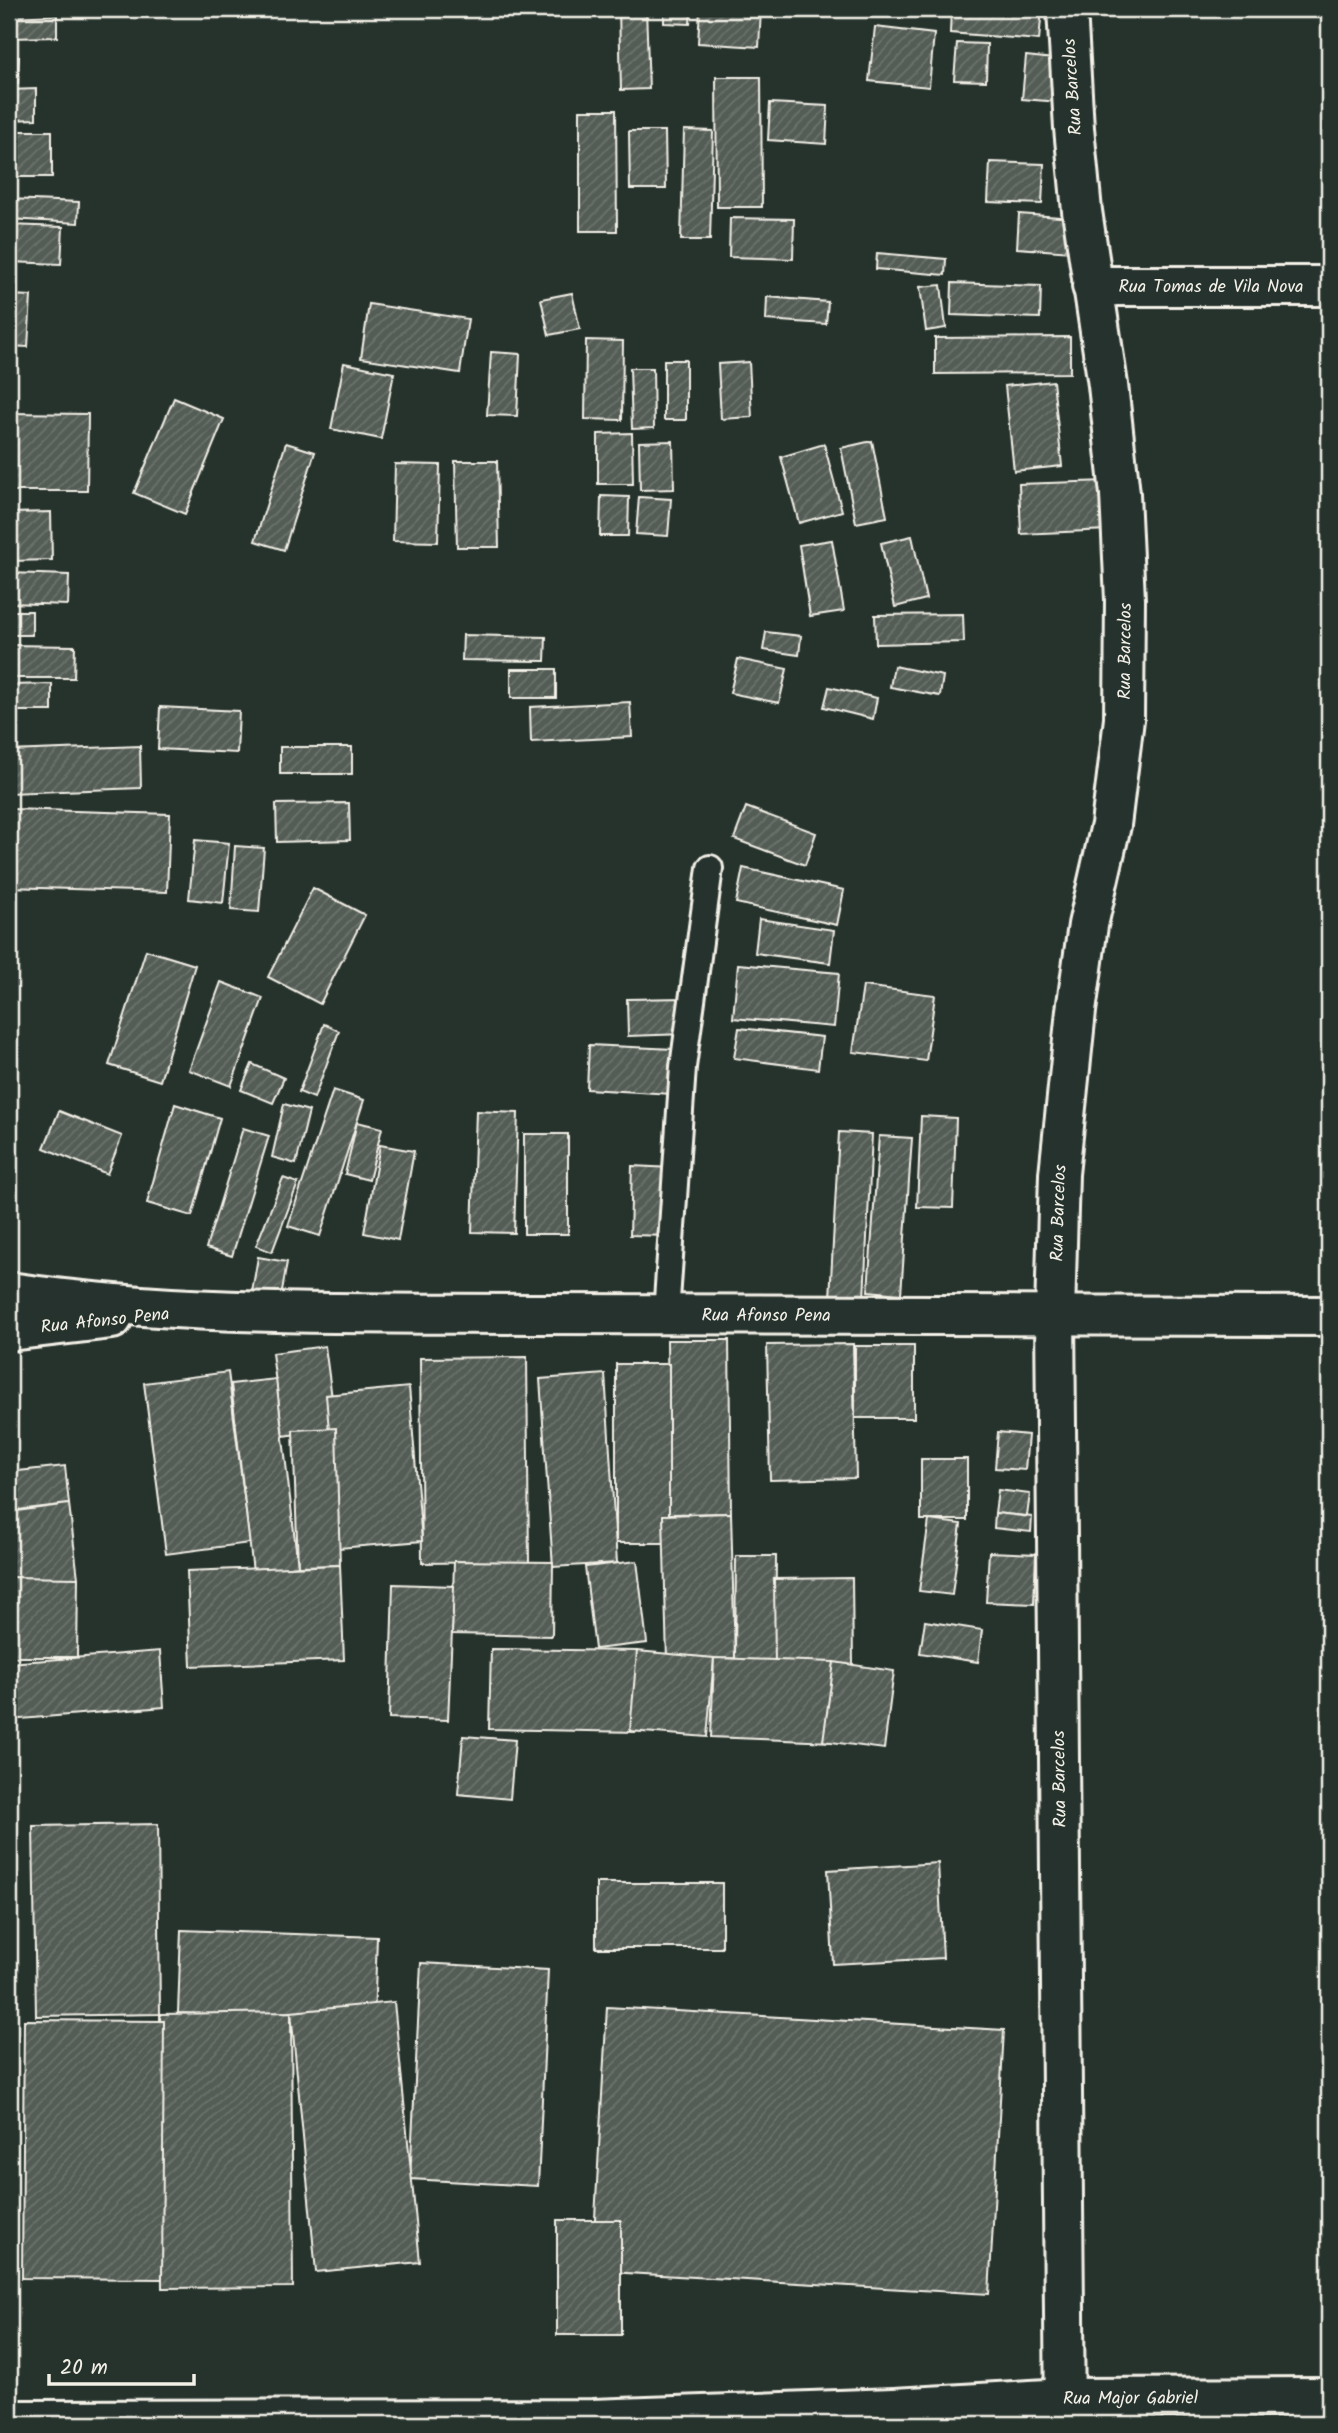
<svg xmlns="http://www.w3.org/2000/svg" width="1338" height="2433" font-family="Kalam,sans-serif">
  <defs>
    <pattern id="building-hatch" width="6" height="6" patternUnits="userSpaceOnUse" patternTransform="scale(1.75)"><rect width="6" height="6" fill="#525c55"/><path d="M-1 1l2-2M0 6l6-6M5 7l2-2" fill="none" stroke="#6c746d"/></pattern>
  </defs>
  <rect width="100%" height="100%" fill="#26332d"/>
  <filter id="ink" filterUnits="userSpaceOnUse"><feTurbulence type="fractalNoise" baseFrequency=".0143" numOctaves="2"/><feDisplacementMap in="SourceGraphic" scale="14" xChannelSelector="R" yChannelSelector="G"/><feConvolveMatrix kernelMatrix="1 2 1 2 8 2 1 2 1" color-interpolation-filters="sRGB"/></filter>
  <g filter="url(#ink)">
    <!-- building -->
    <g fill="url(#building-hatch)" stroke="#f4f1e8" stroke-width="2">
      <polygon points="619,9 646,9 649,89 621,90"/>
      <polygon points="664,9 691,9 690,24 664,23"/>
      <polygon points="700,9 761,9 759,47 698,43"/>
      <polygon points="951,9 1042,9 1039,40 950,33"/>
      <polygon points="57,15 57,37 9,38 9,17"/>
      <polygon points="875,27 934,34 929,87 869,81"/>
      <polygon points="957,43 987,44 986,81 954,80"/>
      <polygon points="1026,56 1063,60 1060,102 1022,99"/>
      <polygon points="9,57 19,57 18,83 9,83"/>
      <polygon points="716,77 761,77 762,207 717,207"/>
      <polygon points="36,89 36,119 9,120 9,90"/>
      <polygon points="770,103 828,106 826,144 768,140"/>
      <polygon points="580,110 616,110 617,231 580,231"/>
      <polygon points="684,130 713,131 710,240 681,240"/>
      <rect x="9" y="131" width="43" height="46"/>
      <polygon points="629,131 665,131 666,189 630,189"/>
      <polygon points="990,162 1044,164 1042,204 988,202"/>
      <polygon points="9,199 79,202 78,223 9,219"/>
      <polygon points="1019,214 1073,218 1072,252 1017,248"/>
      <polygon points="730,218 794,219 793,259 729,257"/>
      <polygon points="9,225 63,227 61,264 9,262"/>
      <polygon points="877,253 946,259 945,275 876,269"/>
      <polygon points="952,283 1041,286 1040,318 951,315"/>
      <polygon points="941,285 946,328 926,331 920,287"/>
      <polygon points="572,293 580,329 549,335 541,299"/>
      <polygon points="9,295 31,296 28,347 9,346"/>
      <polygon points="767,297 828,302 826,324 766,320"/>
      <polygon points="369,304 468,319 460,373 361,358"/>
      <polygon points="1070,337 1070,373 935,374 935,338"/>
      <polygon points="586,340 623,341 622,420 585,419"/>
      <polygon points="491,352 520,354 517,416 487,415"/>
      <rect x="664" y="360" width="22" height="60"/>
      <polygon points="749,362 752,417 721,419 718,364"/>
      <polygon points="344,363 394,373 381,439 331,429"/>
      <polygon points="630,368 653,368 654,428 632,429"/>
      <polygon points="1053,381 1062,466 1014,471 1005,386"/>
      <polygon points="174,398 224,419 185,514 134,493"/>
      <polygon points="9,413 88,414 87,491 9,491"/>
      <polygon points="632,433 633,484 598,484 598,434"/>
      <polygon points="673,441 674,489 640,490 639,442"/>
      <polygon points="872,441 887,517 856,523 841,448"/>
      <polygon points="286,443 315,452 284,550 255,541"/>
      <polygon points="824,444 842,511 799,523 781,457"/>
      <polygon points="455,461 497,461 499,547 457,547"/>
      <polygon points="395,464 440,465 438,542 393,541"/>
      <polygon points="1107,481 1108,530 1021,534 1019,484"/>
      <polygon points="601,496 629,497 628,536 600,536"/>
      <polygon points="639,497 671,499 668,536 636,534"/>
      <polygon points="51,512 52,560 9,561 9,513"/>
      <polygon points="912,536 926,599 895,607 881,543"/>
      <polygon points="832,540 844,611 810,616 799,545"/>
      <polygon points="9,573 69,575 68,605 9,603"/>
      <rect x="9" y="611" width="23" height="24"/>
      <polygon points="963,614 964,642 876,644 875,615"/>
      <polygon points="766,632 801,636 799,655 763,650"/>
      <polygon points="463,635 546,637 545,661 462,660"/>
      <polygon points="9,645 75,646 74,678 9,678"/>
      <polygon points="738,659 787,669 779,703 730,693"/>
      <polygon points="894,666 943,676 940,696 890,687"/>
      <rect x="511" y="669" width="45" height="29"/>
      <polygon points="52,684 52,711 9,711 9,685"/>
      <polygon points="829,687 877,698 873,719 824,707"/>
      <polygon points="630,702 632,737 531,742 530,707"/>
      <polygon points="160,707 239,711 237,753 158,749"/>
      <polygon points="140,746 141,788 9,793 9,751"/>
      <rect x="280" y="747" width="72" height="27"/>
      <polygon points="349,803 350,840 277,842 276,804"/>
      <polygon points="746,807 816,833 805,865 734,839"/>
      <polygon points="11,809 170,814 167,892 9,887"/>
      <polygon points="195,840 229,843 223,903 189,899"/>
      <polygon points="235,846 264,848 259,912 231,910"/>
      <polygon points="743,868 844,890 837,925 736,903"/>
      <polygon points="313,888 365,915 320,1004 268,977"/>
      <polygon points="759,919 834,930 830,963 755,953"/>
      <polygon points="146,950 195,965 160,1081 109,1065"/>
      <polygon points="738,964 839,973 834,1027 733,1018"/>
      <polygon points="221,982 263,998 231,1086 189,1070"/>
      <polygon points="863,986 935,995 926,1061 853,1052"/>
      <polygon points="685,998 686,1034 628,1036 627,999"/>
      <polygon points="324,1024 339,1031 314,1098 299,1092"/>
      <polygon points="739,1028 822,1037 818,1069 734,1058"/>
      <polygon points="589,1045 674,1049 672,1094 587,1089"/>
      <polygon points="252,1064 284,1078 273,1103 241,1090"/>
      <polygon points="333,1090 364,1100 320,1236 288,1226"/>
      <polygon points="175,1104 220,1118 192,1216 147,1203"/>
      <polygon points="284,1104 309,1111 296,1164 272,1157"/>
      <polygon points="59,1111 122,1136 107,1174 44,1148"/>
      <polygon points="476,1111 518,1113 514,1233 472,1232"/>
      <polygon points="921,1116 956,1118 953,1208 917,1207"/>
      <polygon points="357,1122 382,1128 369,1180 345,1174"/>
      <polygon points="243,1128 269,1136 232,1256 206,1248"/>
      <polygon points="839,1132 872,1134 864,1299 830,1298"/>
      <rect x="524" y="1134" width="44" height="100"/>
      <polygon points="879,1136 912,1138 901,1294 868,1291"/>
      <polygon points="380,1145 414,1151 398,1240 364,1233"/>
      <polygon points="632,1166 672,1168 670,1236 630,1235"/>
      <polygon points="283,1178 298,1183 272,1252 256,1246"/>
      <polygon points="258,1257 287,1262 281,1297 252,1292"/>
      <polygon points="667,1340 729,1340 731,1513 669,1514"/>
      <polygon points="853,1344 856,1478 770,1480 767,1345"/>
      <polygon points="325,1346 336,1428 283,1436 272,1353"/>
      <rect x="855" y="1346" width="59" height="72"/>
      <polygon points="527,1357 529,1562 422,1563 420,1358"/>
      <rect x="616" y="1364" width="53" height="179"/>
      <polygon points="228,1372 250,1543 166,1554 144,1383"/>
      <polygon points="605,1374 617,1563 553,1567 540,1379"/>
      <polygon points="276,1379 298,1566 253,1572 231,1384"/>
      <polygon points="409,1387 422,1541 339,1548 326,1395"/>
      <polygon points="336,1428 340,1565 298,1566 293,1430"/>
      <polygon points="998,1432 1028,1435 1025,1470 995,1468"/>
      <rect x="921" y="1459" width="46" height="61"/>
      <polygon points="65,1466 69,1504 9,1511 9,1472"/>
      <polygon points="998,1490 1030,1494 1027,1516 995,1513"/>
      <polygon points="69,1504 78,1578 9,1586 9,1512"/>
      <polygon points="731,1513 735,1658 667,1661 663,1515"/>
      <polygon points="995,1513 1032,1517 1031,1532 994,1528"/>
      <polygon points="929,1520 961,1524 952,1595 919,1591"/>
      <polygon points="989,1552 1036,1554 1034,1604 986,1602"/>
      <polygon points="736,1556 776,1556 775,1660 735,1660"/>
      <polygon points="454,1561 553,1562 552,1636 452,1634"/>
      <polygon points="637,1561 647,1643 595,1649 585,1567"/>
      <polygon points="340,1565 344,1660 191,1666 187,1571"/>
      <polygon points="9,1577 78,1578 77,1657 9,1657"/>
      <polygon points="852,1578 853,1665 775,1666 774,1579"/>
      <polygon points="393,1584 454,1586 448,1720 389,1718"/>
      <polygon points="925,1621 982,1630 978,1662 920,1653"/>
      <polygon points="491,1649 637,1651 636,1732 489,1729"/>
      <polygon points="160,1651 164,1707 9,1720 9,1663"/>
      <polygon points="637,1651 714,1658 707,1737 630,1731"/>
      <polygon points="714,1658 834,1662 832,1742 711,1737"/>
      <polygon points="834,1662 894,1671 884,1749 823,1741"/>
      <polygon points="463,1736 515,1740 510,1799 458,1794"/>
      <polygon points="158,1824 160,2014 36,2016 33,1826"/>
      <polygon points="938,1863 943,1958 833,1964 828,1870"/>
      <rect x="596" y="1883" width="126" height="65"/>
      <polygon points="181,1930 377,1937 374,2020 178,2013"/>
      <polygon points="421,1963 548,1970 538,2186 410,2179"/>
      <polygon points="394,2002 420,2262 316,2272 291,2012"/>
      <polygon points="607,2007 1004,2030 989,2294 592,2271"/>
      <polygon points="291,2012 293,2287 162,2288 160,2014"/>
      <polygon points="24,2020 164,2021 162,2279 22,2278"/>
      <rect x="557" y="2220" width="64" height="115"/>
    </g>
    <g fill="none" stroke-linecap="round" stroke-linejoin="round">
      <defs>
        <polyline id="lane" points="666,1315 683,1067 710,868"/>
        <g id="street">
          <path id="s1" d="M1092 286H1329"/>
          <path id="s2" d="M9 1292C182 1317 358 1313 532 1314 798 1316 1064 1314 1329 1316"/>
          <polyline points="9,1331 112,1319"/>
          <path id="s3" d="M1065 2424 1055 1314 1059 1174 1076 1011 1088 925 1111 825 1124 719 1125 600 1120 494 1108 385 1082 211 1074 128 1067 9"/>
        </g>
        <g id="secondary">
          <path id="s4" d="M9 2420 592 2419 894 2408 1065 2398 1329 2397"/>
        </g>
      </defs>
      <!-- lane casing -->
      <use href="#lane" stroke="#f4f1e8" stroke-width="30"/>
      <!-- street casing -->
      <use href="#street" stroke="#f4f1e8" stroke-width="44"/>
      <!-- secondary casing -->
      <use href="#secondary" stroke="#f4f1e8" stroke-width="44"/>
      <!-- lane -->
      <use href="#lane" stroke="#26332d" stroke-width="24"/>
      <!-- street -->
      <use href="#street" stroke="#26332d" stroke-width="38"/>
      <!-- secondary -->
      <use href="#secondary" stroke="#26332d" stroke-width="38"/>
    </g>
  </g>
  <g text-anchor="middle" stroke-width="6" stroke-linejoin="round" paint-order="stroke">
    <!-- street labels -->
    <g font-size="18" fill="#f4f1e8" stroke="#26332d">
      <text transform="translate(1072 87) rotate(-94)" y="6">Rua Barcelos</text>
      <text dy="6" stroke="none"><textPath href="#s1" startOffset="119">Rua Tomas de Vila Nova</textPath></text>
      <text dy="6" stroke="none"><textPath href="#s3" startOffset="1778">Rua Barcelos</textPath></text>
      <text dy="6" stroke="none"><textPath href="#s3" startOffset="1211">Rua Barcelos</textPath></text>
      <text dy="6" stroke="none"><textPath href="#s2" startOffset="758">Rua Afonso Pena</textPath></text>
      <text transform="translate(105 1320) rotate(-6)" y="6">Rua Afonso Pena</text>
      <text transform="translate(1059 1779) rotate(-91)" y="6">Rua Barcelos</text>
      <text dy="6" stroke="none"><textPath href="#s4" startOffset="1122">Rua Major Gabriel</textPath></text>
    </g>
  </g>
  <!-- margin -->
  <rect width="1338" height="2433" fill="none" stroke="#26332d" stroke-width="35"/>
  <rect x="18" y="18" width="1303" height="2398" fill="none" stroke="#f4f1e8" stroke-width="2.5" filter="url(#ink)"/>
  <!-- scale -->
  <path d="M49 2374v10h145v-10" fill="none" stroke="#f4f1e8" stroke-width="3.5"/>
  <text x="60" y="2374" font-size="21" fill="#f4f1e8" stroke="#26332d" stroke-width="5" paint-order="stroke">20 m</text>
</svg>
